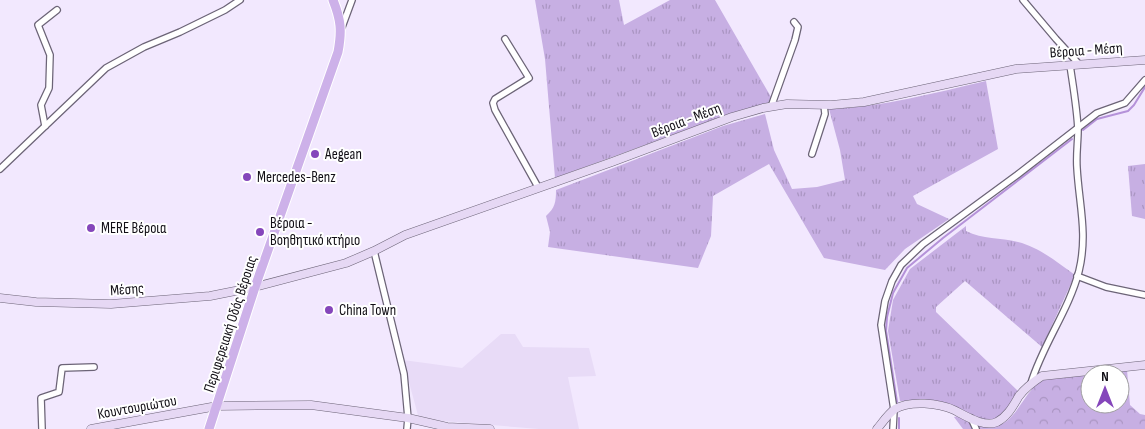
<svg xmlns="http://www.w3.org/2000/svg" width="1145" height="429" font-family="'Sofia Sans Condensed',sans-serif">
  <defs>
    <pattern id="grass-tufts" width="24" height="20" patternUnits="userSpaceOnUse" patternTransform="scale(1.25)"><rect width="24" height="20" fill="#c7afe3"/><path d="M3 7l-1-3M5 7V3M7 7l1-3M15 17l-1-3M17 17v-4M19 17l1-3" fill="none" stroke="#aa95c2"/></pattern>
    <pattern id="forest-crowns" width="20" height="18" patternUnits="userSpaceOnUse" patternTransform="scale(1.25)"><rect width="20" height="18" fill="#c7afe3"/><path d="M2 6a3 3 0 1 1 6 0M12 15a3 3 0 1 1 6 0" fill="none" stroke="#aa95c2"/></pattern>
  </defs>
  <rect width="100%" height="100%" fill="#f2e8fe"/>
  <!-- built -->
  <polygon fill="#e8dbf7" points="501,334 515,334 523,347 589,348 596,376 568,377 579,429 539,429 419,419 403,360 462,368"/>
  <!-- grass -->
  <g fill="url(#grass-tufts)">
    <polygon points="535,0 619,0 624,25 670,0 715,0 771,97 768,103 724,116 555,178 545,59"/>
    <path d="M986 81 998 149 913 196 917 204 949 219 905 249 885 270 824 258 769 164 713 196 711 236 698 268 548 247 550 232 546 216C555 208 556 202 556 190L723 126 765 114 774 150 792 189 817 187 845 180 840 150 829 109C883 107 934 93 986 81Z"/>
    <polygon points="1145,164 1145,219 1132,216 1128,166"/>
    <path d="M966 226V231C983 240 1000 237 1018 242 1039 247 1058 263 1075 275L1042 347 965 281 936 307V312L1019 392C1011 406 1004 417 988 422L925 401H900L888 331 893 300 910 269Z"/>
  </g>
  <!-- forest -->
  <path fill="url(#forest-crowns)" d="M1127 370 1130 405 1140 414 1145 415V429H963L954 417 958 416C966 419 977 426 987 427 1019 429 1021 387 1048 378 1059 375 1078 375 1090 374V404H1120V374H1091Z"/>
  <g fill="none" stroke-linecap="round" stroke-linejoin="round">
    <!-- stream -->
    <g stroke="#b592d9" stroke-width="2">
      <polyline points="1083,130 1097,119 1128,111 1134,105 1145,87"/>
      <polyline points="897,402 886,331 887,317 893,293 907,268 943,238 1072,139"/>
      <polyline points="899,418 899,429"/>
    </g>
    <defs>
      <g id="street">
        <polyline points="1023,0 1056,39 1078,63"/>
        <polyline points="342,27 352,0"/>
        <polyline points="505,39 529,78 495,99 493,103 495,110 538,187"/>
        <polyline points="771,107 795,40 798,27 794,22"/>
        <polyline points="45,126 41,105 49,88 50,55 38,25 57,10"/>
        <polyline points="812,154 825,114 824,105"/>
        <polyline points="0,169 106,68 144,47 180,32 225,10 240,0"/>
        <polyline points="374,251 404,374 408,418 407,429"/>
        <polyline points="1077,276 1106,287 1145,295"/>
        <path d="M1031 383C1043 344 1069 310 1079 271 1088 234 1079 204 1077 168 1076 155 1078 142 1078 130 1077 108 1073 86 1070 65"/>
        <polyline points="971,418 976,429"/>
        <polyline points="42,429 41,398 59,392 62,368 94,367"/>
        <polyline points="893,429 894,410 881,325 885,301 892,281 901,265 923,244 1017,175 1097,113 1125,103 1145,80"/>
      </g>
      <g id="secondary">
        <polyline points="0,298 36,302 111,304 210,296 255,287 346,263 374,251 405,235 612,162 732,117 763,108 787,104 831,105 864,102 1016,69 1145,60"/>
        <polyline points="91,429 217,406 311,405 408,418 447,427 490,429"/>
        <path d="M877 429C882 423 888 414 895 409 910 400 939 403 954 410 966 416 984 428 997 422 1008 416 1013 406 1019 396 1025 388 1033 382 1042 376L1145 365"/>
      </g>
      <path id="primary" d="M209 429 255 287 338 52C342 31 341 20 333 0"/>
    </defs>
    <!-- street casing -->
    <use href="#street" stroke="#6c6477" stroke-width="8"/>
    <!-- secondary casing -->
    <use href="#secondary" stroke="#6c6477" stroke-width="9"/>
    <!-- primary casing -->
    <use href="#primary" stroke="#fff" stroke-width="11"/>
    <!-- street -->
    <use href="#street" stroke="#fff" stroke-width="5.5"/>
    <!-- secondary -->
    <use href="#secondary" stroke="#e6d8f4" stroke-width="8"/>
    <!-- primary -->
    <use href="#primary" stroke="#cdb1e9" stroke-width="9"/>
  </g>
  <!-- markers -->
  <g fill="#8546bb" stroke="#fff" stroke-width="2">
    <circle cx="315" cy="154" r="5"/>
    <circle cx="247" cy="177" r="5"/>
    <circle cx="91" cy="228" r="5"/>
    <circle cx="260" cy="232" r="5"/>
    <circle cx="329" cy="310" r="5"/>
  </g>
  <g text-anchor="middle" stroke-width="4" stroke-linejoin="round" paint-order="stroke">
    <!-- street labels -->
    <g font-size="15" fill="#110e15" stroke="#fff">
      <text transform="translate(1086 50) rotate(-4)" y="5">Βέροια - Μέση</text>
      <text transform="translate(686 120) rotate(-21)" y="5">Βέροια - Μέση</text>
      <text transform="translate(127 289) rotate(-4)" y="5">Μέσης</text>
      <text transform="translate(230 324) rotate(-72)" y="5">Περιφερειακή Οδός Βέροιας</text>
      <text transform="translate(137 407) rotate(-10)" y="5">Κουντουριώτου</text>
    </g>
    <!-- poi labels -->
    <g font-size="15" fill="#110e15" stroke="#fff" text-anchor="start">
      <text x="325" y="159">Aegean</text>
      <text x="257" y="182">Mercedes-Benz</text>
      <text x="270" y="228">Βέροια -<tspan x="270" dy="17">Βοηθητικό κτήριο</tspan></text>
      <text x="101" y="233">MERE Βέροια</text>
      <text x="339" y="315">China Town</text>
    </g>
  </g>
  <!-- north arrow -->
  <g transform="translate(1105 389)"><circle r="24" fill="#ffffff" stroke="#a09fa1"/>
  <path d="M0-4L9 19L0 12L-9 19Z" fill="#8546bb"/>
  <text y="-8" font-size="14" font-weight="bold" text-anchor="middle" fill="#110e15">N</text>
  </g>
</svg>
